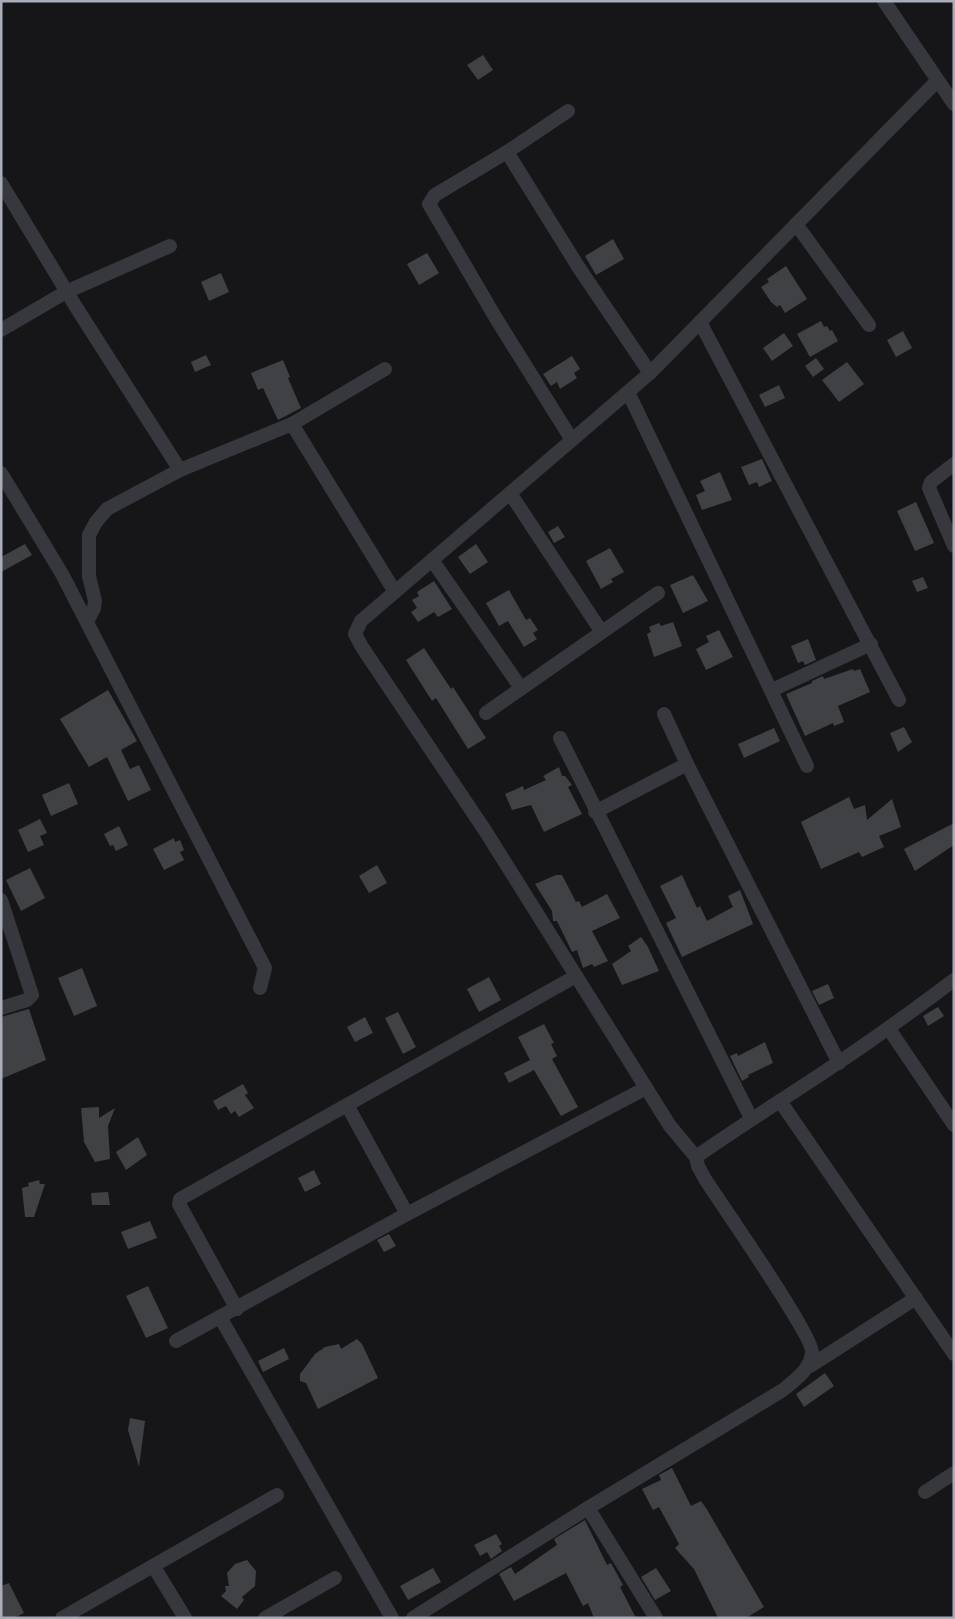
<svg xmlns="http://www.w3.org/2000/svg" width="955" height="1619" font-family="'PT Sans',sans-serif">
  <rect width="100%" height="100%" fill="#161618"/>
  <!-- building -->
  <g fill="#404145">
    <polygon points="483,55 493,70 478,80 467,65"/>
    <polygon points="613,239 624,259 596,275 585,256"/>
    <polygon points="427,253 439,273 419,285 407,264"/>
    <polygon points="786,266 807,299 785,313 780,305 777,307 771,302 761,287 769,282 767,279"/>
    <polygon points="221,273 229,292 209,301 201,282"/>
    <polygon points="821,321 824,327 827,326 830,331 832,330 838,341 810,357 797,334"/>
    <polygon points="903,331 912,348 896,357 887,340"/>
    <polygon points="784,333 793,346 772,361 763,348"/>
    <polygon points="206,355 211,365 195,372 191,362"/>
    <polygon points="572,356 580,369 574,373 577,378 560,389 557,382 551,386 543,374"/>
    <polygon points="816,358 824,369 813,377 805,366"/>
    <polygon points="283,360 290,377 288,378 301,408 278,420 263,388 258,390 251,373"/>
    <polygon points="847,362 864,384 839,402 822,380"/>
    <polygon points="779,385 785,398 765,407 759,395"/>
    <polygon points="762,459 772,481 759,487 757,482 749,485 741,467"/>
    <polygon points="720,472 732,500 702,510 696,495 705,491 700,481"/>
    <polygon points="916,502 934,543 915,551 897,511"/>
    <polygon points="558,526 565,537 554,543 548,532"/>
    <polygon points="25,544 32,555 1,572 1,557"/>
    <polygon points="476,544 488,562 470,574 458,557"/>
    <polygon points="610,548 624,572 611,579 613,582 601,589 586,561"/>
    <polygon points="693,575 708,601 683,613 670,585"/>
    <polygon points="923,577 928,588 917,592 912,581"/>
    <polygon points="434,581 452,609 438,617 434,612 418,622 411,612 417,608 412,600 419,596 417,592"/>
    <polygon points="509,590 526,620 530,618 538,630 533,633 537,639 524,647 508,621 499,626 486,603"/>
    <polygon points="673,622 682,646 654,657 647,634 651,632 649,627 659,623 661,626"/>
    <polygon points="719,630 733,657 706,670 696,649 709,642 706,636"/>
    <polygon points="808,639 816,660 805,665 803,661 798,663 791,646"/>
    <polygon points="424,648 451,689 453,687 486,738 468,749 436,698 432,701 406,660"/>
    <polygon points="853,669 854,671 860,669 870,692 838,706 844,722 834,726 833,723 805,736 786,694 812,683 812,681 823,676 824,679"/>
    <polygon points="108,690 137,741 121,750 130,769 139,765 151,790 128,801 107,757 89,767 60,719"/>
    <polygon points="904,727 912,742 898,752 890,733"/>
    <polygon points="774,728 780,741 744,758 738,744"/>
    <polygon points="559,767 562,776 565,776 572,785 568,787 582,814 544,832 531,805 512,810 505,794 523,786 524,790 546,780 543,776"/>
    <polygon points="69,783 78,804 51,816 42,795"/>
    <polygon points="849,797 854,809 865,805 867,820 892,799 901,827 879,836 884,847 862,857 859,852 821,869 801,822"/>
    <polygon points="40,819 47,833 40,836 44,845 28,852 18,830"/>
    <polygon points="954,823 954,845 915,871 904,849"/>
    <polygon points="119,826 128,845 116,851 113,845 110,846 104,834"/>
    <polygon points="174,838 175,842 180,840 184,850 180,852 184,860 164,870 153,849"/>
    <polygon points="377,865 387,883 369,893 359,876"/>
    <polygon points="30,868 45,898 21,911 6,880"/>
    <polygon points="556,875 562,875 576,902 579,901 582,907 607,894 620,918 592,931 608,961 594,967 592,964 583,968 577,950 572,952 557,921 553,921 552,911 535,884"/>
    <polygon points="682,875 697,908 700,906 707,921 733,907 728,896 740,890 753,924 682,957 666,923 676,918 660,886"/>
    <polygon points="641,937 648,947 659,971 622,985 612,964 631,951 628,946"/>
    <polygon points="82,968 97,1006 74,1016 58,978"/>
    <polygon points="489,977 501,1000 479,1012 467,989"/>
    <polygon points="828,984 834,998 819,1005 812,991"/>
    <polygon points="938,1007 944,1016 928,1026 923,1016"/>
    <polygon points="29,1009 46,1060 1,1079 1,1017"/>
    <polygon points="398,1012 416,1047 403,1054 385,1018"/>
    <polygon points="365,1017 373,1033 355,1042 347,1027"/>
    <polygon points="544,1024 554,1043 551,1044 557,1056 552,1059 578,1107 561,1116 534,1070 509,1083 504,1073 530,1060 518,1037"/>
    <polygon points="765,1042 773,1063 748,1075 749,1077 742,1081 730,1056 737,1053 738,1056"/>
    <polygon points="243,1084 248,1093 245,1095 254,1108 239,1117 235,1111 231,1114 226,1106 218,1110 213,1101"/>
    <polygon points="99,1107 99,1118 115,1108 108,1126 110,1159 95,1162 84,1142 81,1108"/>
    <polygon points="138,1137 147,1155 126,1170 116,1152"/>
    <polygon points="314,1170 321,1184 305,1192 298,1178"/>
    <polygon points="39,1180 40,1184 45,1184 34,1217 25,1217 22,1188 29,1186 28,1183"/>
    <polygon points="108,1192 110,1205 92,1205 91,1193"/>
    <polygon points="150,1221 157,1238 128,1249 121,1232"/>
    <polygon points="389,1234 396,1246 384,1252 377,1240"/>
    <polygon points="148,1286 168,1328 146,1338 126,1296"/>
    <polygon points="357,1339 362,1344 378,1378 318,1409 306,1383 300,1381 300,1374 315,1354 325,1347 339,1344 341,1349"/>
    <polygon points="284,1348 289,1359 263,1372 258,1361"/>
    <polygon points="825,1373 834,1386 804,1407 796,1394"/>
    <polygon points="130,1418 145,1421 139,1467 128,1430"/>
    <polygon points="672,1468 691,1506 701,1501 706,1508 764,1607 746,1618 718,1618 694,1569 675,1548 679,1544 659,1507 653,1510 642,1489 661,1480 659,1475"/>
    <polygon points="585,1520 607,1565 611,1563 623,1585 620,1587 636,1618 594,1618 588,1603 583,1606 566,1573 514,1601 499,1574 511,1567 515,1574 557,1545 554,1539"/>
    <polygon points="496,1534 502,1544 499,1546 502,1551 491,1559 487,1552 480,1556 474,1545"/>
    <polygon points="247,1560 256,1571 255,1586 242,1597 244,1600 237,1609 221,1596 226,1591 225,1586 229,1586 227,1573 235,1564"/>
    <polygon points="433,1568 441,1582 408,1600 400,1586"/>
    <polygon points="656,1568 671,1591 655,1600 641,1577"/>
    <polygon points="9,1583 24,1613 14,1618 1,1618 1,1586"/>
  </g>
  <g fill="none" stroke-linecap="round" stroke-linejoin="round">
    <!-- minor -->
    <g stroke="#37383d" stroke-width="14">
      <polyline points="884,1 954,104"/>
      <polyline points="568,111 507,152 435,195 429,204 497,320 572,440"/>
      <polyline points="507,152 579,268 650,373"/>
      <polyline points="1,183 76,307 180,470"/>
      <polyline points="796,224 869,325"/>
      <polyline points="700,322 899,700"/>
      <polyline points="1,330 66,292 170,246"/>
      <polyline points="628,392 807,766"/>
      <polyline points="292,424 385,369"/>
      <polyline points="954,464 931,482 929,488 954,546"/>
      <polyline points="1,473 62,574 265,968 260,988"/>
      <polyline points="510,493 601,631"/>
      <polyline points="432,560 521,688"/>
      <polyline points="87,622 94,608 95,601 89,576 89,535 96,522 107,509 180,470 292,424 395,592"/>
      <polyline points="772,690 871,644"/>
      <polyline points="486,713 658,593"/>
      <polyline points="664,714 687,764 839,1063"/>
      <polyline points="560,738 751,1118"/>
      <polyline points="595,812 687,764"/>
      <polyline points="1,900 32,995 27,1000 1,1008"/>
      <polyline points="889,1029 954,1125"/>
      <polyline points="780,1101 954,1354"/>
      <polyline points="347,1105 407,1214"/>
      <polyline points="696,1157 670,1126 486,832 362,647 355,634 361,621 650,373 937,81"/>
      <polyline points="237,1309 179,1204 180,1199 576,976"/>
      <polyline points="220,1317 392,1618"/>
      <polyline points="176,1341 407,1214 646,1088"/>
      <polyline points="810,1366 916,1298"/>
      <polyline points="925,1492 954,1473"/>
      <polyline points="588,1508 656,1618"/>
      <polyline points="154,1567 185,1618"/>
      <polyline points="62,1618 277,1495"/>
      <polyline points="265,1618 335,1578"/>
      <path d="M413 1618 588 1508 783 1390C796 1379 811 1369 812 1352 813 1336 720 1202 705 1179L698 1166 696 1157C743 1124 792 1094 839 1062 879 1036 916 1008 954 980"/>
    </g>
  </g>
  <!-- border -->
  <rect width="955" height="1619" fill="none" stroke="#a8adb8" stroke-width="5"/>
</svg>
